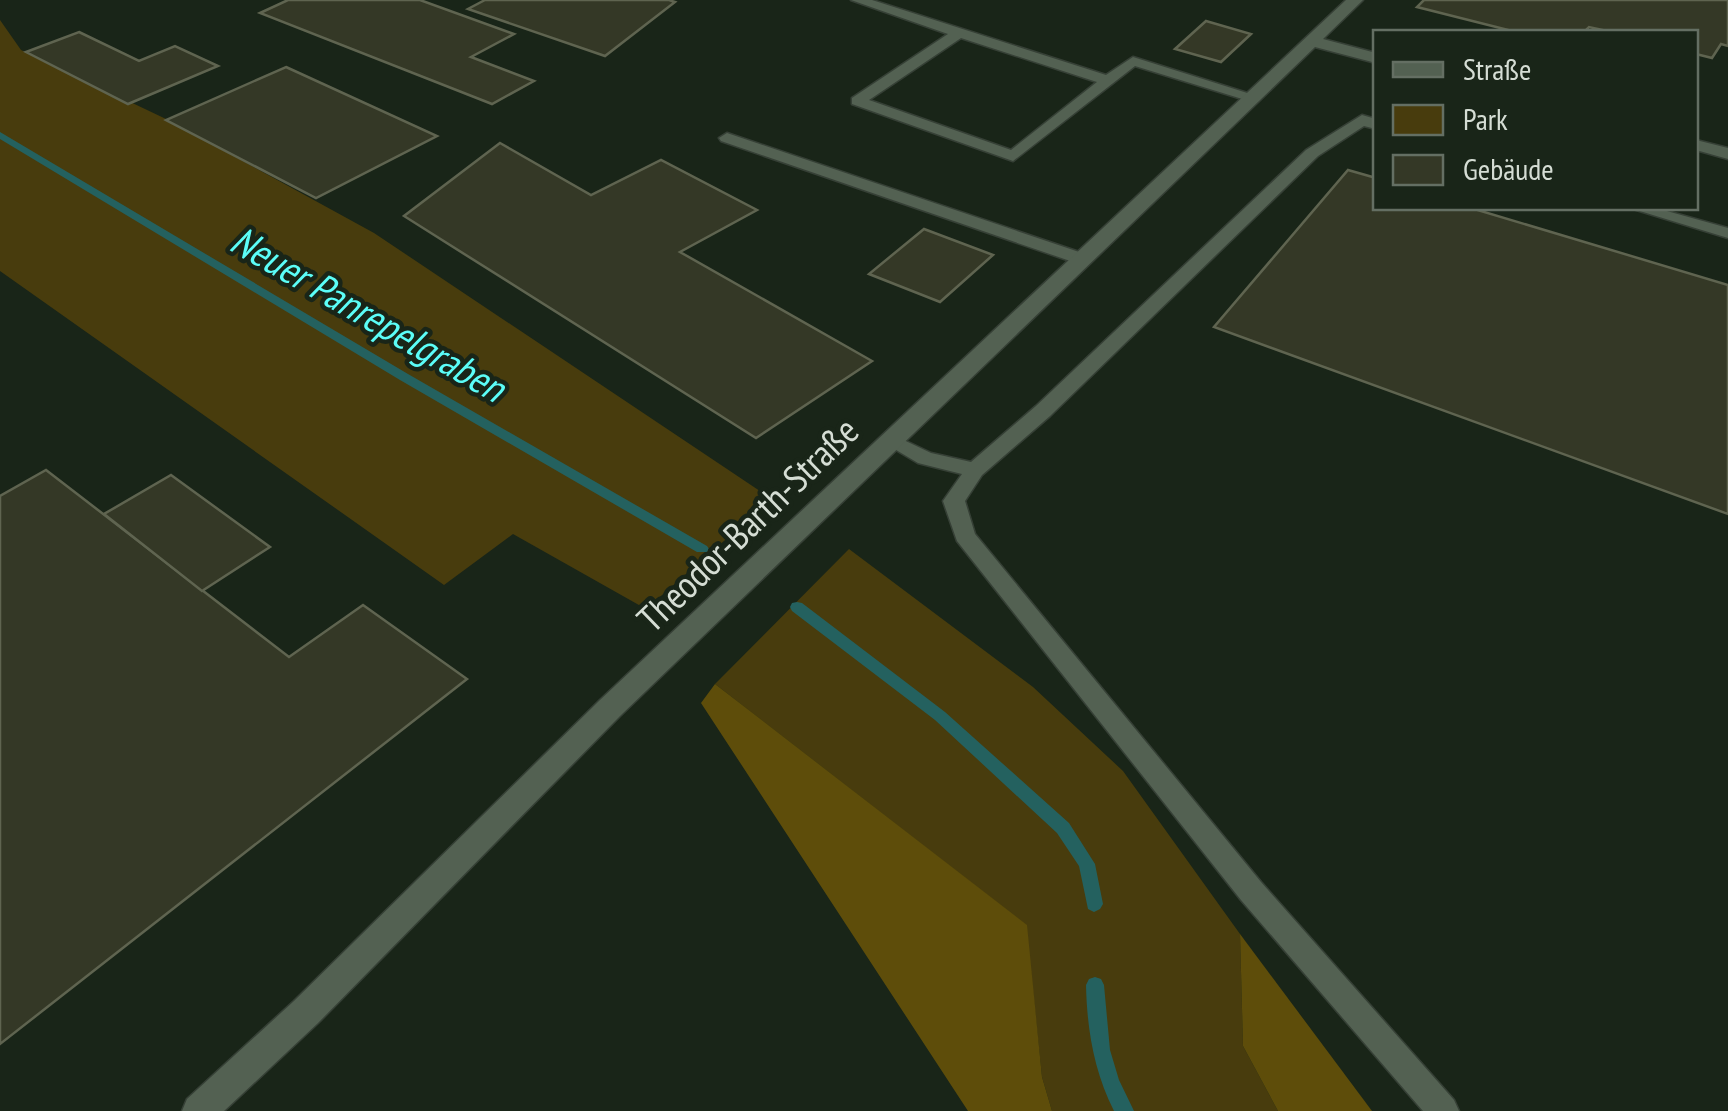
<svg xmlns="http://www.w3.org/2000/svg" width="1728" height="1111" font-family="'PT Sans Narrow',sans-serif">
  <rect width="100%" height="100%" fill="#192518"/>
  <!-- green -->
  <g fill="#483c0d">
    <polygon points="0,20 21,50 166,119 374,233 772,499 646,609 513,534 444,585 0,271"/>
    <polygon points="849,549 1033,687 1123,771 1240,934 1243,1046 1278,1111 1052,1111 1042,1077 1026,925 715,684"/>
  </g>
  <!-- forest -->
  <g fill="#5e4d0a">
    <polygon points="715,684 1027,925 1042,1077 1052,1111 968,1111 701,703"/>
    <polygon points="1240,934 1372,1111 1278,1111 1243,1046"/>
  </g>
  <g fill="none" stroke-linecap="round" stroke-linejoin="round">
    <!-- stream -->
    <g fill="#24615f" fill-rule="evenodd">
      <polygon points="0,132 408,374 707,546 709,549 707,552 697,552 400,380 0,139"/>
      <polygon points="797,602 802,603 945,712 1069,823 1095,864 1103,904 1100,909 1094,912 1088,909 1079,866 1057,833 935,720 792,611 790,607 792,603"/>
      <path d="M1095 977 1101 979 1104 985 1110 1050 1119 1080 1134 1111H1114C1094 1071 1087 1030 1086 985L1089 979Z"/>
    </g>
  </g>
  <!-- building -->
  <g fill="#343826" stroke="#5f6450" stroke-width="2.5">
    <polygon points="288,0 420,0 514,34 471,57 534,81 492,104 260,13"/>
    <polygon points="485,0 669,0 675,2 605,56 468,9"/>
    <polygon points="1424,0 1728,0 1728,46 1721,44 1712,58 1696,54 1696,32 1612,32 1589,27 1584,32 1516,32 1417,7"/>
    <polygon points="1206,21 1251,34 1221,62 1175,49"/>
    <polygon points="79,32 139,61 175,46 218,66 128,104 26,52"/>
    <polygon points="286,67 437,136 316,198 166,120"/>
    <polygon points="500,143 591,195 661,160 757,210 680,252 872,361 756,438 404,216"/>
    <polygon points="1348,170 1376,178 1376,208 1471,208 1728,285 1728,514 1214,327"/>
    <polygon points="924,229 993,255 940,302 869,274"/>
    <polygon points="46,470 289,657 363,605 467,679 0,1044 0,496"/>
    <polygon points="171,475 270,547 202,591 104,514"/>
  </g>
  <g fill="none" stroke-linecap="round" stroke-linejoin="round">
    <defs>
      <g id="lane">
        <path d="M851 0H872L1106 75 1133 57 1260 97 1252 102 1135 66 1013 161 852 104V98L948 34ZM961 38 1097 82 1011 150 869 100Z"/>
        <polygon points="1362,115 1376,119 1376,129 1364,126 1318,156 1050,416 982,475 965,501 975,534 1261,882 1454,1100 1459,1111 1423,1111 1241,900 957,541 943,501 962,474 918,463 881,441 891,434 931,453 971,462 1036,406 1306,150"/>
        <polygon points="727,133 1088,255 1091,259 1082,264 1076,263 721,141 719,138"/>
        <polygon points="1630,208 1656,208 1728,228 1728,238"/>
      </g>
      <g id="street">
        <polygon points="1346,0 1363,0 1323,39 1376,53 1376,63 1315,47 620,716 318,1023 224,1111 182,1111 187,1099 294,1001 600,700"/>
        <polygon points="1696,140 1728,148 1728,159 1696,150"/>
      </g>
    </defs>
    <!-- lane casing -->
    <use href="#lane" stroke="#364036" stroke-width="3"/>
    <!-- street casing -->
    <use href="#street" stroke="#364036" stroke-width="3"/>
    <!-- lane -->
    <use href="#lane" fill="#536152" fill-rule="evenodd"/>
    <!-- street -->
    <use href="#street" fill="#536152" fill-rule="evenodd"/>
  </g>
  <g text-anchor="middle" stroke-width="9" stroke-linejoin="round" paint-order="stroke">
    <!-- street labels -->
    <g font-size="38" fill="#d5ddd4" stroke="#192518">
      <text transform="translate(748 525) rotate(-44)" y="13">Theodor-Barth-Straße</text>
    </g>
    <!-- water labels -->
    <g font-size="40" font-style="italic" fill="#5bfdf8" stroke="#192518">
      <text transform="translate(368 314) rotate(30)" y="14">Neuer Panrepelgraben</text>
    </g>
  </g>
  <!-- legend -->
  <rect x="1373" y="30" width="325" height="180" fill="#192518" stroke="#646f63" stroke-width="2.5"/>
  <rect x="1393" y="62" width="50" height="15" fill="#536152" stroke="#646f63" stroke-width="2.5"/>
  <text x="1463" y="80" font-size="30" fill="#d5ddd4">Straße</text>
  <rect x="1393" y="105" width="50" height="30" fill="#483c0d" stroke="#646f63" stroke-width="2.5"/>
  <text x="1463" y="130" font-size="30" fill="#d5ddd4">Park</text>
  <rect x="1393" y="155" width="50" height="30" fill="#343826" stroke="#646f63" stroke-width="2.5"/>
  <text x="1463" y="180" font-size="30" fill="#d5ddd4">Gebäude</text>
</svg>
